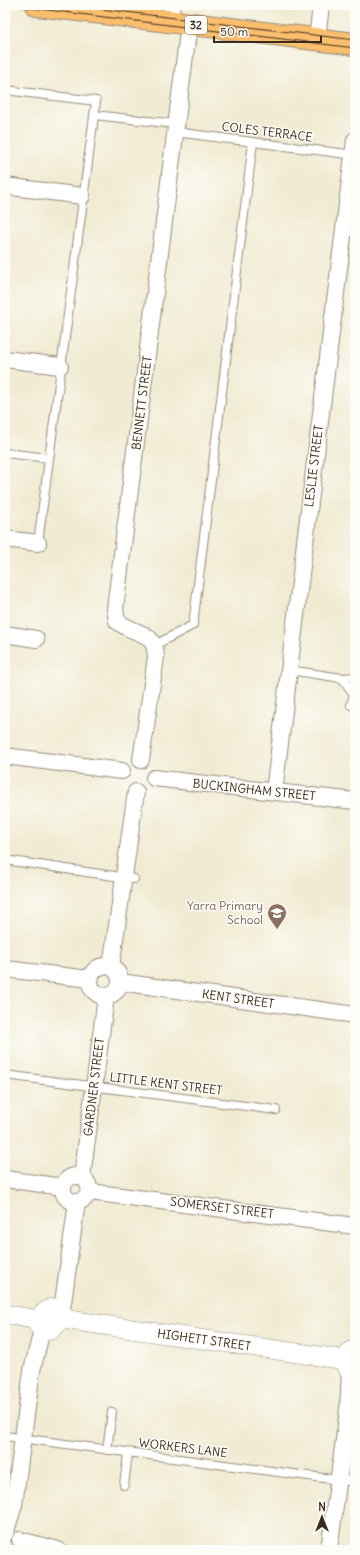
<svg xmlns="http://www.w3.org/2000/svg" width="360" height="1555" font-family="Delius,sans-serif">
  <rect width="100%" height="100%" fill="#fdfcf7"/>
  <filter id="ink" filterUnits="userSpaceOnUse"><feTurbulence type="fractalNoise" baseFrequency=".025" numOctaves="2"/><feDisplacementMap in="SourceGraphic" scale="8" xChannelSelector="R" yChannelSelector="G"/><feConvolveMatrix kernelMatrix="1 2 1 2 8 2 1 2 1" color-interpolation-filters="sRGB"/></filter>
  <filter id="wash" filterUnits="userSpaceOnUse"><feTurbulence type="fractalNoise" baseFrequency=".012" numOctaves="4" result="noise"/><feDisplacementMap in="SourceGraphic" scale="16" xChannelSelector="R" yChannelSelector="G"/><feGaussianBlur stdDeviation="0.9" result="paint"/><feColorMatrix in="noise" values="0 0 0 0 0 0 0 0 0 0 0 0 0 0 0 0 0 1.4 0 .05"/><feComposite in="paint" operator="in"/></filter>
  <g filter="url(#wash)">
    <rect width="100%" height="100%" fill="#f0ebd2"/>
  </g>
  <g filter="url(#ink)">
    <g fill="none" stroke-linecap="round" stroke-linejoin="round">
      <defs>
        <g id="service">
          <polyline points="5,90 96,101 38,543"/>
          <polyline points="94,115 176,124"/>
          <polyline points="175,132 355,155"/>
          <polyline points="5,453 49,458"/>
          <polyline points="155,645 193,625 253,142"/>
          <polyline points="289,670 342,678 355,677"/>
          <polyline points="342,678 354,694 351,705"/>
          <polyline points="5,860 134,879"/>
          <polyline points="5,1075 276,1110"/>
          <polyline points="5,1436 339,1480"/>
          <polyline points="107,1450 112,1412"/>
          <polyline points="348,1481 355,1482"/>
          <polyline points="124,1485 128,1453"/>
        </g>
        <g id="minor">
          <polyline points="170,22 172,5"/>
          <polyline points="317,39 321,5"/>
          <polyline points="5,186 82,196"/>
          <polyline points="5,359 60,366"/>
          <polyline points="5,539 38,543"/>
          <polyline points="5,634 36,639"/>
          <polyline points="5,756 122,771"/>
          <path d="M141 760 156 657C155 629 135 636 117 621L115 609 189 24"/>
          <polyline points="154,778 355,801"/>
          <polyline points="274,792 355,140"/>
          <circle cx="105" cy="981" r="15"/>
          <polyline points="111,967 136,792"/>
          <polyline points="5,969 90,979"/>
          <polyline points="120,982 355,1015"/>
          <circle cx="76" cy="1189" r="13"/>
          <polyline points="82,1177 106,997"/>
          <polyline points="5,1179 63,1187"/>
          <polyline points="90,1192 355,1226"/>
          <polyline points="59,1309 63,1303 77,1202"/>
          <polyline points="5,1534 14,1505 32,1370 42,1330"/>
          <polyline points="20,1540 58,1550"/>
          <polyline points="329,1550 348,1410 350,1372"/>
        </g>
        <g id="tertiary">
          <path d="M52 1308 59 1309 62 1313V1319L51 1330H42L38 1325C39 1316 44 1312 52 1308Z"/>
          <polyline points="5,1314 38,1320"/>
          <polyline points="62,1319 346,1360"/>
          <path d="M355 1349C343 1355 344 1369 355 1375"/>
        </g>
        <polyline id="primary" points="37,5 355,44"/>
      </defs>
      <!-- service casing -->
      <use href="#service" stroke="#968a78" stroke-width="10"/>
      <!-- minor casing -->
      <use href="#minor" stroke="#968a78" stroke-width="18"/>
      <!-- tertiary casing -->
      <use href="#tertiary" stroke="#968a78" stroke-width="20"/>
      <!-- primary casing -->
      <use href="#primary" stroke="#968a78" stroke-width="24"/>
      <!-- service -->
      <use href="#service" stroke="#fff" stroke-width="8"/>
      <!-- minor -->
      <use href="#minor" stroke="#fff" stroke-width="16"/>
      <!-- tertiary -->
      <use href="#tertiary" stroke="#fff" stroke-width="19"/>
      <!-- primary -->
      <use href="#primary" stroke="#fabe6d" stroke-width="22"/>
      <!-- tram -->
      <g stroke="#3b2a1e" stroke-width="1">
        <polyline points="7,5 355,48"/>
        <polyline points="68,5 355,40"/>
      </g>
    </g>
  </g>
  <!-- icons -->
  <defs>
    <symbol id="school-pin" viewBox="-11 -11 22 30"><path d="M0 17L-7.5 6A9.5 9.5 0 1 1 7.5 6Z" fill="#8d6e63" stroke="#fdfcf7"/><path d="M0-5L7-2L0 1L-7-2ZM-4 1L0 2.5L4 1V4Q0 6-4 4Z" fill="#fff"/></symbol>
  </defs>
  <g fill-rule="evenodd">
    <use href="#school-pin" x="266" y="902" width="22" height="30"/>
  </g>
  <g text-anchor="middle" stroke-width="3" stroke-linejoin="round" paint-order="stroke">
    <!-- shield labels -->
    <rect fill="#fdfcf7" stroke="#75695f" stroke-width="1" x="185" y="16" width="22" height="18" rx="3"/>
    <g font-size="11" font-weight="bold" fill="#3b2a1e">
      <text x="196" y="29">32</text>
    </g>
    <!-- street labels -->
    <g font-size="12" fill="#3b2a1e" stroke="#fdfcf7">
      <text transform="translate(267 132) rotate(7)" y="4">COLES TERRACE</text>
      <text transform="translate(142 403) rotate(-83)" y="4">BENNETT STREET</text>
      <text transform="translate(314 466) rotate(-83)" y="4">LESLIE STREET</text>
      <text transform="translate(254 790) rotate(6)" y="4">BUCKINGHAM STREET</text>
      <text transform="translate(238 999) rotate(8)" y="4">KENT STREET</text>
      <text transform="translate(166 1084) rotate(7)" y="4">LITTLE KENT STREET</text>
      <text transform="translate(94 1087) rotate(-83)" y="4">GARDNER STREET</text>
      <text transform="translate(222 1208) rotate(7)" y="4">SOMERSET STREET</text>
      <text transform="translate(204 1340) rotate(8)" y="4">HIGHETT STREET</text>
      <text transform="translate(183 1448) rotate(7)" y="4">WORKERS LANE</text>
    </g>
    <!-- education labels -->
    <g font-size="12" fill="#785e54" stroke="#fdfcf7" text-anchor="end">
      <text x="263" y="910">Yarra Primary<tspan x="263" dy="14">School</tspan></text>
    </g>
  </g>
  <!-- margin -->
  <rect width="360" height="1555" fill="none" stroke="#fdfcf7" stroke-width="20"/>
  <!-- north arrow -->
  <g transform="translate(322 1517)" stroke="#fdfcf7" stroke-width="3" paint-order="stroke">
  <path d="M0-3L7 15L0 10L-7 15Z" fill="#3b2a1e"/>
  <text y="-6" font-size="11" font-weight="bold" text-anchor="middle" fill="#3b2a1e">N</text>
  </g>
  <!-- scale -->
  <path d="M214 36v6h107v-6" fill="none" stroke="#3b2a1e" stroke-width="2"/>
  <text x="220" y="36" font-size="12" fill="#3b2a1e" stroke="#fdfcf7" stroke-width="3" paint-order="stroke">50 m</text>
</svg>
